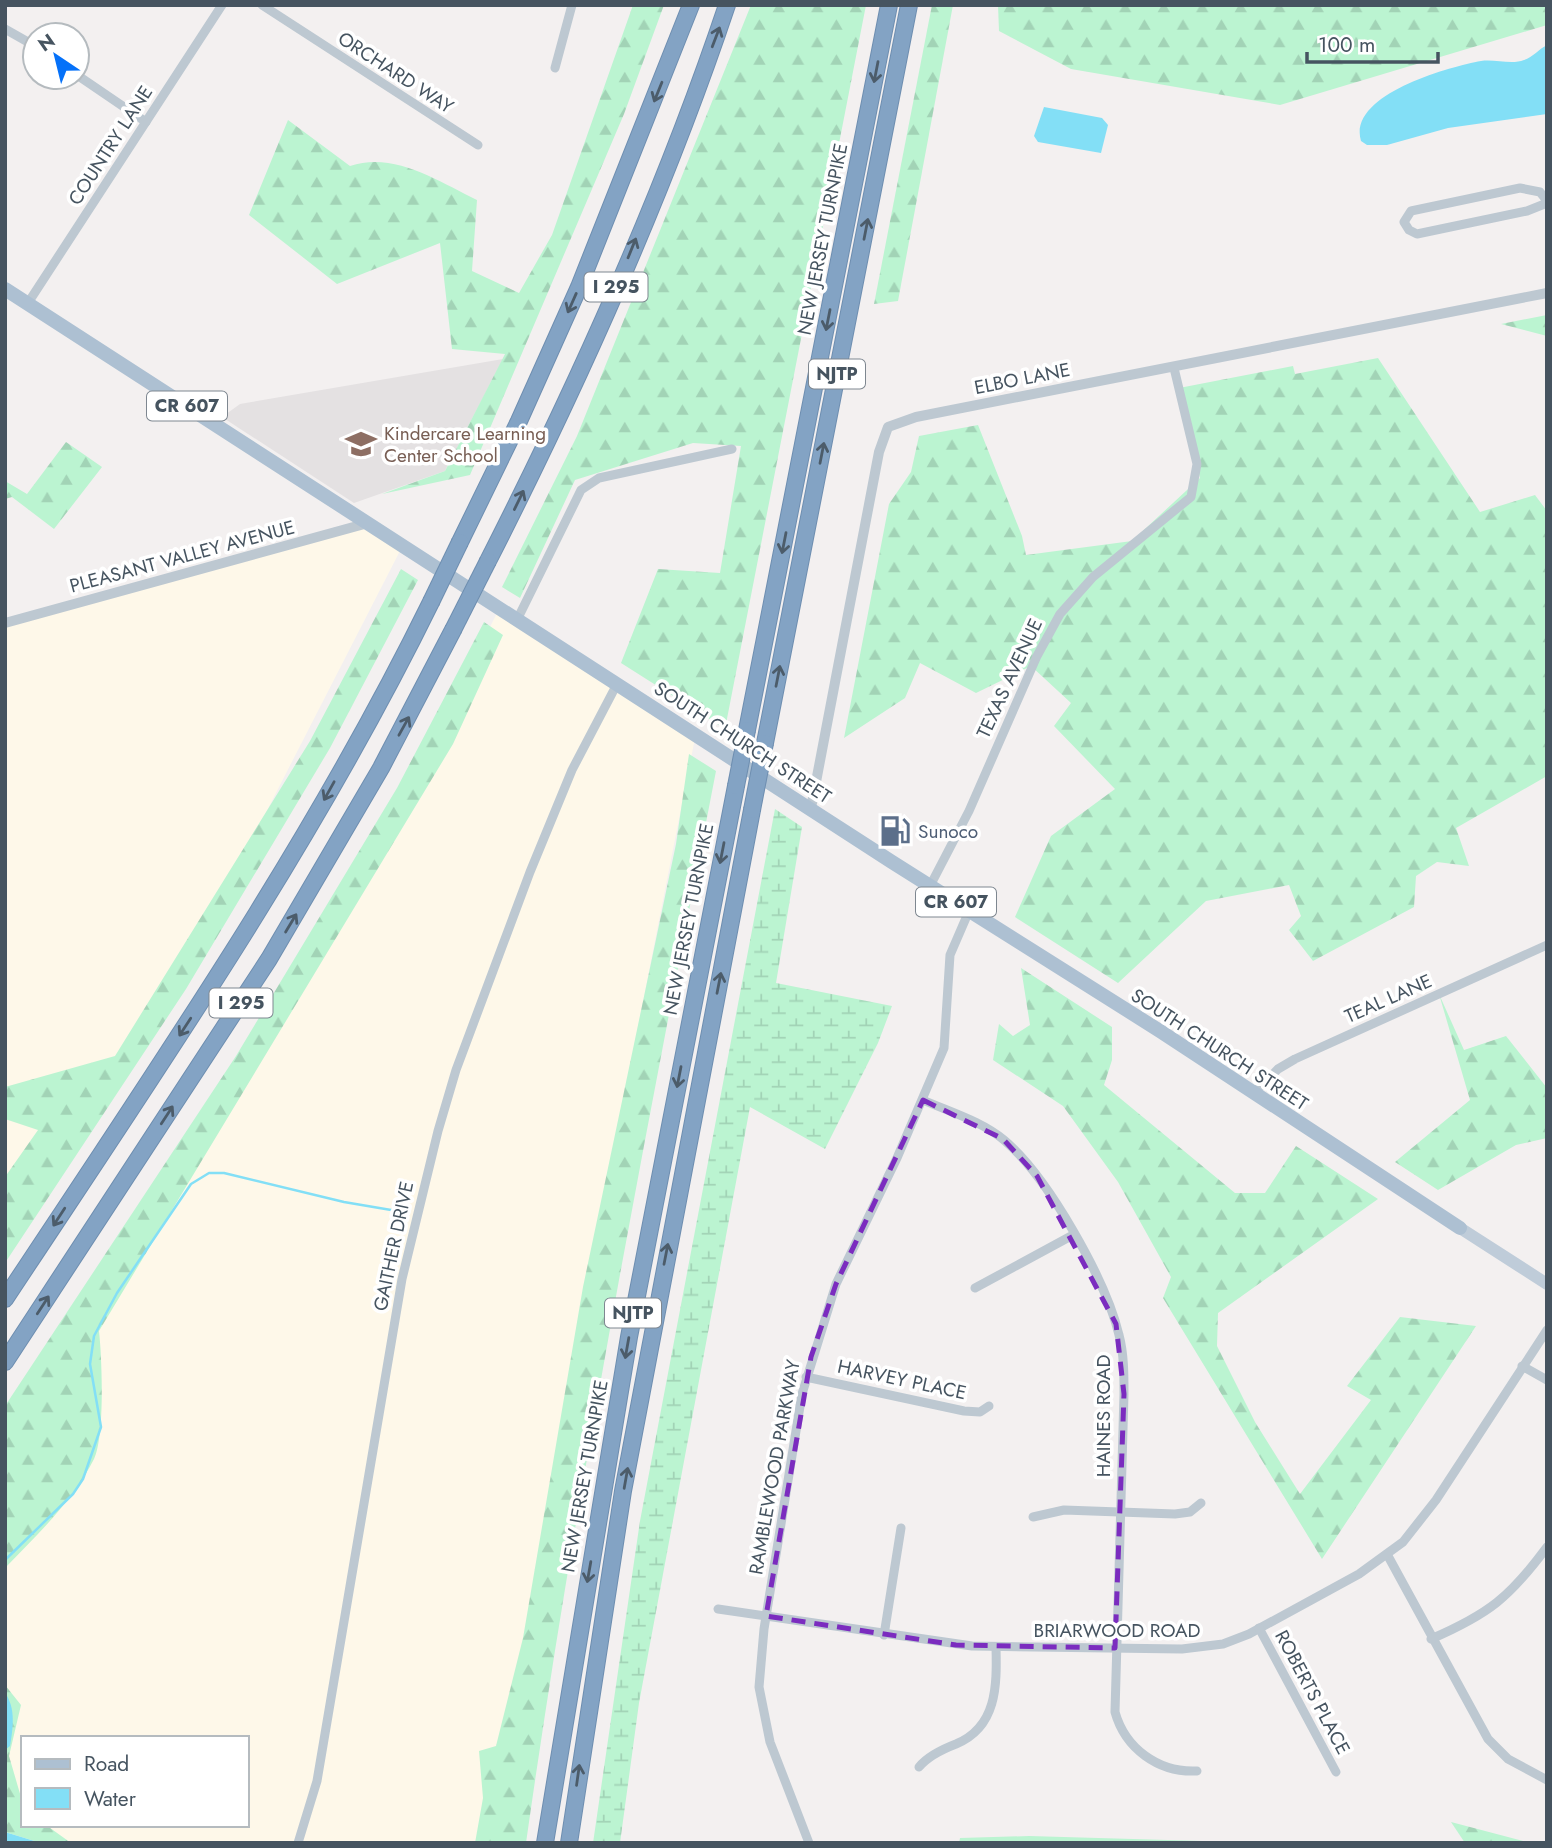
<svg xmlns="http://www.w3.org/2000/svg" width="1552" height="1848" font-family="Jost,sans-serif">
  <defs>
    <pattern id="forest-firs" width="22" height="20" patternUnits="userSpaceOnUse" patternTransform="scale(1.75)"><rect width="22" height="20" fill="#bbf4d1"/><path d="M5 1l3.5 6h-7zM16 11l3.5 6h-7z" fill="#a2d3b6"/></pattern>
    <pattern id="wetland-marsh" width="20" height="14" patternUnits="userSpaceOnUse" patternTransform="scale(1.75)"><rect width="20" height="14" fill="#bbf4d1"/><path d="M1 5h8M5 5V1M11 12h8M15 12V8" fill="none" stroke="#a2d3b6"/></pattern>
  </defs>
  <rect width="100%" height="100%" fill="#f3f0f0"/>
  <!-- commercial -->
  <g fill="#fef8e9" fill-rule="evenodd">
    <polygon points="368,523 403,545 258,828 71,1129 5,1227 5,621"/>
    <path d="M499 609 696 733 604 1199 508 1843H5V1426L419 769ZM23 1738H247V1825H23Z"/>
  </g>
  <!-- education -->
  <polygon fill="#e4e1e2" points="503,359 445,471 354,503 222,417 240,404"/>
  <!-- grass -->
  <polygon fill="#bbf4d1" points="1029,1836 1276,1843 959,1843 960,1838"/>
  <!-- forest -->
  <g fill="url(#forest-firs)">
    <path d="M633 5H664L624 114 470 475 382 494 445 471 505 354 452 349 440 243 337 284 249 215 288 120 350 166C394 151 438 181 477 200L472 271 519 293 552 235Z"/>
    <polygon points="751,5 866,5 725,729 621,663 658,569 720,573 741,446 693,443 575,480 520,598 502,587 577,436"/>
    <polygon points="932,5 953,5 898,301 874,304"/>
    <polygon points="998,5 1547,5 1547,25 1280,105 1071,69 999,31"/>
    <polygon points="1547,315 1547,336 1501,324"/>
    <polygon points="1378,358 1480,512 1535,495 1547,511 1547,776 1456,828 1469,866 1437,862 1416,876 1414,907 1313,961 1289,930 1301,916 1289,885 1206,901 1118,983 1015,917 1051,836 1115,789 1054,726 1071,703 1031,666 976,693 920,663 905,698 844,738 889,504 911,472 919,436 978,425 1022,536 1026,555 1132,541 1200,478 1179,388 1293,366 1295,374"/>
    <polygon points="66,442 102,467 54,529 12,497 5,499 5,481 27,494"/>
    <polygon points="401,569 418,580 330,748 186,989 5,1263 5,1177 38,1130 5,1119 5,1087 115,1056 310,741"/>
    <path d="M484 622 503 635 453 744 99 1331C102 1358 105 1436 94 1459 73 1501 37 1535 5 1568V1406L236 1056 397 788Z"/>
    <path d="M689 754 716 771C647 1128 577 1483 526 1843H475L483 1798 479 1751 496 1746 523 1638 583 1287 676 844Z"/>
    <polygon points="1021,968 1112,1027 1112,1060 1104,1085 1235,1193 1265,1193 1296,1146 1378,1199 1218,1313 1217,1346 1255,1422 1300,1494 1371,1400 1347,1386 1400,1317 1476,1326 1322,1559 1163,1298 1171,1277 1118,1182 1063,1106 993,1060 999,1024 1013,1036 1030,1025"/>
    <polygon points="1439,994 1464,1050 1506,1036 1547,1088 1547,1138 1516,1145 1438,1190 1395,1162 1470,1100"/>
    <polygon points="5,1685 21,1705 9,1756 23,1804 23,1825 46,1825 71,1843 41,1843 5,1832"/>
    <polygon points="1451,1822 1531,1843 1465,1843"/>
  </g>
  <!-- wetland -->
  <polygon fill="url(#wetland-marsh)" points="775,809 802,827 776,983 892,1006 878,1043 825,1149 750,1107 639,1703 620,1843 593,1843 640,1521"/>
  <!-- water -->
  <g fill="#83dff6">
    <path d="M1547 45V114L1448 128 1387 145H1367L1361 141C1347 95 1448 67 1481 61 1495 59 1512 65 1524 60 1533 57 1539 49 1547 45Z"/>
    <polygon points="1044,107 1102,118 1108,125 1101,153 1038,142 1034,136"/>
    <path d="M5 1693C16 1708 13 1728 10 1746L5 1750Z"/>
    <polygon points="5,1832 41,1843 5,1843"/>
  </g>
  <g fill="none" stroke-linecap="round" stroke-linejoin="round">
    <!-- stream -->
    <polyline stroke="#83dff6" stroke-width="2.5" points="5,1560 73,1494 83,1479 101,1427 90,1364 94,1336 117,1293 191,1184 209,1173 224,1173 344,1202 397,1211"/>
    <defs>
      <g id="motorway">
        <polyline points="460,542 519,421 579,287 691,5"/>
        <path d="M488 561C579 382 663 196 727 5"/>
        <polyline points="747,730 889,5"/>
        <polyline points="765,743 909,5"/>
        <path d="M5 1299C155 1072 311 847 431 602"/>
        <polyline points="5,1362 269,959 381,768 453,630"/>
        <polyline points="545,1843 629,1337 736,786"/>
        <polyline points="569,1843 623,1491 752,810"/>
      </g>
    </defs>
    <!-- motorway casing -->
    <use href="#motorway" stroke="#6e8eb0" stroke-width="18"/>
    <!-- minor -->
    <g stroke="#bdc8d1" stroke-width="9">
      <polyline points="262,5 478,145"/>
      <polyline points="5,29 35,46"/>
      <polyline points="555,68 572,5"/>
      <polyline points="77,75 146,122"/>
      <polyline points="1547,201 1540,192 1520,188 1411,211 1404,222 1409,230 1417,234 1527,211 1547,203"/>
      <polyline points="28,303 222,5"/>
      <polyline points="517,620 581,490 599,478 732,449"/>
      <polyline points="930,886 969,811 1037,656 1060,614 1093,577 1191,497 1197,464 1174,368"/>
      <polyline points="1253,1094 1278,1069 1295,1059 1547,945"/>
      <path d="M923 1100C950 1112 981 1121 1004 1140 1048 1177 1106 1280 1119 1335 1124 1354 1124 1374 1124 1394L1115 1712C1125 1748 1158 1773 1197 1771"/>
      <polyline points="975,1288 1073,1235"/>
      <polyline points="1522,1366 1547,1380"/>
      <polyline points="806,1377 964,1411 980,1412 989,1406"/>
      <polyline points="1033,1517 1064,1510 1175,1514 1190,1512 1201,1503"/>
      <polyline points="1388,1556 1488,1739 1508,1759 1547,1780"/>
      <polyline points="718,1609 972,1646 1182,1649 1223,1644 1249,1634 1359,1574 1403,1542 1436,1500 1547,1330"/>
      <polyline points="1259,1628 1336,1772"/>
      <polyline points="884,1635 901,1528"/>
      <path d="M1431 1639C1489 1614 1510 1597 1547 1547"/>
      <path d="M919 1767C928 1756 943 1749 956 1744 997 1727 997 1686 996 1647"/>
      <polyline points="298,1843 317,1781 402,1279 438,1131 456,1070 530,872 572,770 617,684"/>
      <polyline points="809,1843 770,1742 759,1687 764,1629 802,1394 836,1284 897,1158 944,1048 950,955 969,911"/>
    </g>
    <!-- tertiary -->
    <g stroke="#bdc8d1" stroke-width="10">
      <polyline points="5,623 368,523"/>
      <polyline points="811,808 879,452 888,427 916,417 1547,293"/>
    </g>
    <!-- secondary -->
    <polyline stroke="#bfccd9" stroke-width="12" points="1460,1228 1547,1284"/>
    <!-- primary -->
    <polyline stroke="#adc0d2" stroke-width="14" points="5,289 892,862 1160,1031 1460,1228"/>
    <!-- motorway -->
    <use href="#motorway" stroke="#83a3c4" stroke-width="16"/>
    <defs>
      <g id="motorway-bridge">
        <polyline points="431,602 460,542"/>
        <polyline points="453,630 488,561"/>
        <polyline points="736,786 747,730"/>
        <polyline points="752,810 765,743"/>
      </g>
    </defs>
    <!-- motorway-bridge casing -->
    <use href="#motorway-bridge" stroke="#6e8eb0" stroke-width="18" stroke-linecap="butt"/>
    <!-- motorway-bridge -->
    <use href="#motorway-bridge" stroke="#83a3c4" stroke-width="16"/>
  </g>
  <!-- one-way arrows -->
  <defs><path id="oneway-shaft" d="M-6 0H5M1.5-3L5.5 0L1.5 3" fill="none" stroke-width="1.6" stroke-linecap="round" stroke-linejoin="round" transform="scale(1.75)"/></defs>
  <g stroke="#4c5c6a">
    <use href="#oneway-shaft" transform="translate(716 37) rotate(-69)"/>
    <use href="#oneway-shaft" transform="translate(876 72) rotate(101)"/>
    <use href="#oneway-shaft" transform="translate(658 92) rotate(112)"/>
    <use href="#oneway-shaft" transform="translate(866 229) rotate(-79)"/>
    <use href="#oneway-shaft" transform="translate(632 248) rotate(-68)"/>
    <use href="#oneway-shaft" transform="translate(572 303) rotate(114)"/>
    <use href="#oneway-shaft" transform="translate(828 320) rotate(101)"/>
    <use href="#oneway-shaft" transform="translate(822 453) rotate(-79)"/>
    <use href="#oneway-shaft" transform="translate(519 500) rotate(-64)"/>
    <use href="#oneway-shaft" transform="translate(784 543) rotate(101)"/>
    <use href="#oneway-shaft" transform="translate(778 676) rotate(-79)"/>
    <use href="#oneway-shaft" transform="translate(404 726) rotate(-61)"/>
    <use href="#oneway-shaft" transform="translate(329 791) rotate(119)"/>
    <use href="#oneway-shaft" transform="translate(722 853) rotate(101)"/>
    <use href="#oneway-shaft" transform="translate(291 923) rotate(-59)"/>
    <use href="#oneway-shaft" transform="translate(719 983) rotate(-79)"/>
    <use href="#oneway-shaft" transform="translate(185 1027) rotate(123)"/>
    <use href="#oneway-shaft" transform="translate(679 1077) rotate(101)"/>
    <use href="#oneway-shaft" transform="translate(167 1115) rotate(-57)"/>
    <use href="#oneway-shaft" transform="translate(59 1217) rotate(123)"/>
    <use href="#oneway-shaft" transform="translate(666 1254) rotate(-79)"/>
    <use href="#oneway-shaft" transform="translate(43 1305) rotate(-57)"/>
    <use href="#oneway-shaft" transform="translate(627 1348) rotate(100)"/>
    <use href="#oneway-shaft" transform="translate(626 1478) rotate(-80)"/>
    <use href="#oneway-shaft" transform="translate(589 1572) rotate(100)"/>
    <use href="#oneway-shaft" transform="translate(578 1775) rotate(-82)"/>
  </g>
  <!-- marked area -->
  <path fill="none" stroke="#7b2cbf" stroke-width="5" stroke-dasharray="14 9" stroke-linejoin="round" d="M923 1100 1003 1139 1037 1176 1116 1324 1124 1394 1115 1648 956 1645 766 1616 811 1357 836 1284Z"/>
  <!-- icons -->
  <defs>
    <symbol id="school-bare" viewBox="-9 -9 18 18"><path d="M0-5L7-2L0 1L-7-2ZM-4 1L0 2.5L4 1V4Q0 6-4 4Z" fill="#8d6e63" stroke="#fff" stroke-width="2.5" paint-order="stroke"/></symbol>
    <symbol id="fuel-bare" viewBox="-9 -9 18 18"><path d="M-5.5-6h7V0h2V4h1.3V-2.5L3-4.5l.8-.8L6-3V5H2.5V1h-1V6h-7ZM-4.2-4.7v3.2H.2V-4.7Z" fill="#5c6f8a" stroke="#fff" stroke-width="2.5" paint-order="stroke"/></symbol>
  </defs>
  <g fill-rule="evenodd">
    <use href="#school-bare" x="339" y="422" width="44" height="44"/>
    <use href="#fuel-bare" x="873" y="809" width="44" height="44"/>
  </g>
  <g text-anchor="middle" stroke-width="7" stroke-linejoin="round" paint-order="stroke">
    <!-- shield labels -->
    <g fill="#fff" stroke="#7e8790" stroke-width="2">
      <rect x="584.5" y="272.5" width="63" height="29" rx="5"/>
      <rect x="809" y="359.5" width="56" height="29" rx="5"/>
      <rect x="147" y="391.5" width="80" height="29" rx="5"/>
      <rect x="916" y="887.5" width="80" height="29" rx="5"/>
      <rect x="209.5" y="988.5" width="63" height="29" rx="5"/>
      <rect x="605" y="1298.5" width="56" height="29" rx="5"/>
    </g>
    <g font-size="18" font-weight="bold" fill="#465460">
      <text x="616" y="293">I 295</text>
      <text x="837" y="380">NJTP</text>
      <text x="187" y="412">CR 607</text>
      <text x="956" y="908">CR 607</text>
      <text x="241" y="1009">I 295</text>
      <text x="633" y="1319">NJTP</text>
    </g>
    <!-- street labels -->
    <g font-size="19" fill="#465460" stroke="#fff">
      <text transform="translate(396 72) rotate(33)" y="7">ORCHARD WAY</text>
      <text transform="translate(110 145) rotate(-57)" y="7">COUNTRY LANE</text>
      <text transform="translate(822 239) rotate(-79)" y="7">NEW JERSEY TURNPIKE</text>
      <text transform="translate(1022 378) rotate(-11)" y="7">ELBO LANE</text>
      <text transform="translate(182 556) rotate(-15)" y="7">PLEASANT VALLEY AVENUE</text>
      <text transform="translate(1009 678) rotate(-65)" y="7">TEXAS AVENUE</text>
      <text transform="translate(743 742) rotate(33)" y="7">SOUTH CHURCH STREET</text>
      <text transform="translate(688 919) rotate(-79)" y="7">NEW JERSEY TURNPIKE</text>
      <text transform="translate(1388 998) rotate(-24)" y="7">TEAL LANE</text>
      <text transform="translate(1220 1049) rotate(33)" y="7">SOUTH CHURCH STREET</text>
      <text transform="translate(393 1246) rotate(-78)" y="7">GAITHER DRIVE</text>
      <text transform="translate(902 1379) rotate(12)" y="7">HARVEY PLACE</text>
      <text transform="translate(1103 1416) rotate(-90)" y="7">HAINES ROAD</text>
      <text transform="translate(774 1467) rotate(-80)" y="7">RAMBLEWOOD PARKWAY</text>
      <text transform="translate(584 1476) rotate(-80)" y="7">NEW JERSEY TURNPIKE</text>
      <text x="1117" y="1637">BRIARWOOD ROAD</text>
      <text transform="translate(1313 1692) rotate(62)" y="7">ROBERTS PLACE</text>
    </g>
    <!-- education labels -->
    <g font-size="19" fill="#785e54" stroke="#fff" text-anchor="start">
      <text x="384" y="440">Kindercare Learning<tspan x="384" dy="22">Center School</tspan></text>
    </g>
    <!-- service labels -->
    <g font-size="19" fill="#4e5e75" stroke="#fff" text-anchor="start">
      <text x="918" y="838">Sunoco</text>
    </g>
  </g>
  <!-- border -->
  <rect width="1552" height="1848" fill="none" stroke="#465460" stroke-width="14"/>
  <!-- legend -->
  <rect x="21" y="1736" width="228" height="91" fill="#ffffff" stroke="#b5bbbf" stroke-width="2"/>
  <rect x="35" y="1759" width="35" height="10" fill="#adc0d2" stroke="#b5bbbf" stroke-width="2"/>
  <text x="84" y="1771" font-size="21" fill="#465460">Road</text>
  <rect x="35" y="1788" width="35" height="21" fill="#83dff6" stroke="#b5bbbf" stroke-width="2"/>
  <text x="84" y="1806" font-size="21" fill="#465460">Water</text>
  <!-- north arrow -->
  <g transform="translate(56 56) rotate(325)"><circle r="33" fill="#ffffff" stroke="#b5bbbf" stroke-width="2"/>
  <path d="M0-5L12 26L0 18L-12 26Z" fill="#0571f9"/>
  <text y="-10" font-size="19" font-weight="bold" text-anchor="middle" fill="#465460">N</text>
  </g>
  <!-- scale -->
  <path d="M1307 52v10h131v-10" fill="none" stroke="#465460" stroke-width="3.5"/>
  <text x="1318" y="52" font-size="21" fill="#465460" stroke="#ffffff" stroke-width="5" paint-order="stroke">100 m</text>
</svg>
